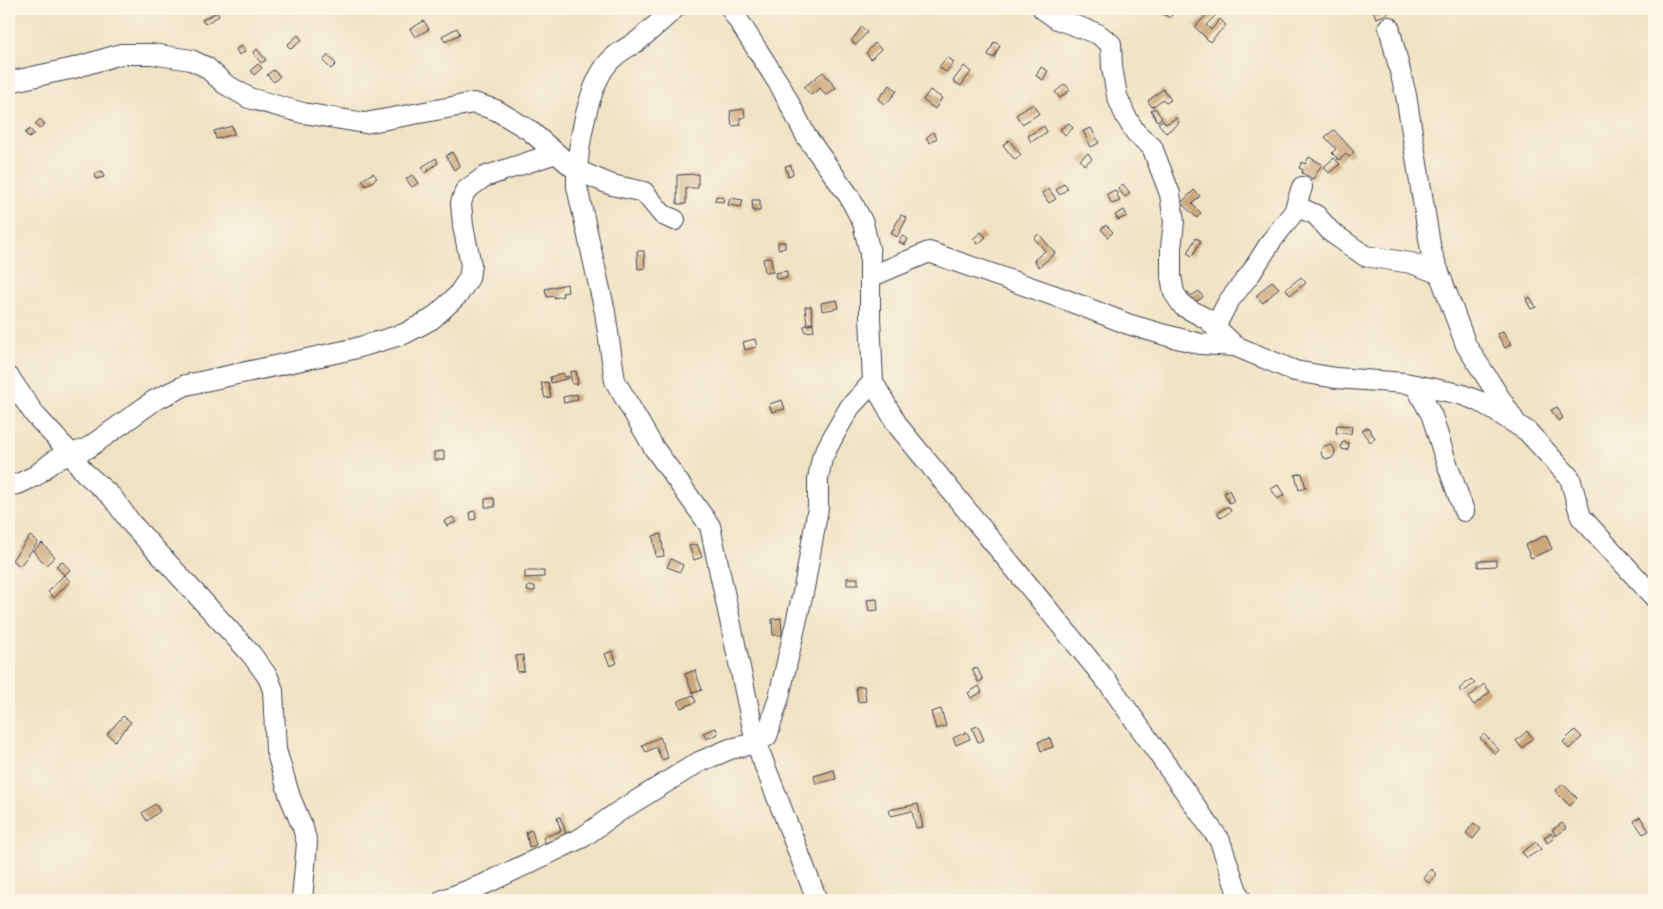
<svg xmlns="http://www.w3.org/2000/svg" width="1663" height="909" font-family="'Comic Neue',sans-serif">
  <rect width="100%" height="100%" fill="#fcf5e5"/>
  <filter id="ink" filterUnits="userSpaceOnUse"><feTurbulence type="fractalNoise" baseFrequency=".02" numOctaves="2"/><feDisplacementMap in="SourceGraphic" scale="10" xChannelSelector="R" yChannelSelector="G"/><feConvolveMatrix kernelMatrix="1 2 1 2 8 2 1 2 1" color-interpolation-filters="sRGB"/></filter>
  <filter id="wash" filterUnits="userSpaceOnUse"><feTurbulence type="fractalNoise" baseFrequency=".0096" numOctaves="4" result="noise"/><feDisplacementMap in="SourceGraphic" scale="20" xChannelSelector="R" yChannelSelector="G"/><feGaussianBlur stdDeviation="1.12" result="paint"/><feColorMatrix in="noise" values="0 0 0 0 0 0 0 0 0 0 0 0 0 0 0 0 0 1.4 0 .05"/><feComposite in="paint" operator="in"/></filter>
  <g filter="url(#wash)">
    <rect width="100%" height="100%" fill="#efe3c4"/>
    <g id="blocks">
      <!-- building -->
      <g fill="#cba77c">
        <polygon points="1157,9 1166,9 1173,13 1170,18 1156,10"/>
        <polygon points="1379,9 1387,9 1388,14 1376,18 1373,10"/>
        <polygon points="1211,10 1216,15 1206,25 1211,30 1220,19 1226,25 1210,42 1195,27"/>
        <polygon points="217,12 219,16 205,24 202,20"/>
        <polygon points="424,21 429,29 415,37 410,29"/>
        <polygon points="862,27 867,32 856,45 851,41"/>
        <polygon points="457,28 460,34 445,42 442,36"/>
        <polygon points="298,35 302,40 291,49 287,45"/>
        <polygon points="994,42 1000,45 994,58 988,55"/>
        <polygon points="875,43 881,49 871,59 866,53"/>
        <polygon points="242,46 245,52 239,55 236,49"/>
        <polygon points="257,49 266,60 261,63 253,53"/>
        <polygon points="328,55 336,64 331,69 323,61"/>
        <polygon points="947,57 954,62 946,72 939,67"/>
        <polygon points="258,64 262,68 254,75 251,70"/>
        <polygon points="964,66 971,72 961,86 953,81"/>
        <polygon points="1041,67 1048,71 1043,80 1036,76"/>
        <polygon points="273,70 280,76 274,82 267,75"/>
        <polygon points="823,72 836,88 826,95 820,88 811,95 804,87"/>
        <polygon points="1065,84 1070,90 1060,98 1055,92"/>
        <polygon points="890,85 897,91 885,105 878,99"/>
        <polygon points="1163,89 1171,100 1166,103 1163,99 1152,107 1148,101"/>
        <polygon points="930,90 942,98 935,109 923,100"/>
        <polygon points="1033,104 1039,114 1022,124 1016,115"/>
        <polygon points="1155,108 1162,118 1157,121 1151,110"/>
        <polygon points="744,109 745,117 740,118 741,125 732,126 730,111"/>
        <polygon points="1176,118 1179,123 1166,133 1158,123 1163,120 1166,124"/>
        <polygon points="40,119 45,124 39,129 35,124"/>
        <polygon points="1069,123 1073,128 1065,135 1060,129"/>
        <polygon points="232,126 234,134 216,139 214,131"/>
        <polygon points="1044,126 1047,132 1031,142 1028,136"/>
        <polygon points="1091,128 1099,143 1091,147 1083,131"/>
        <polygon points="30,129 34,134 29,138 25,133"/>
        <polygon points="1334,130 1354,152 1349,157 1346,154 1339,160 1332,153 1336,149 1325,137"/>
        <polygon points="933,132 937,138 930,143 926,138"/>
        <polygon points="1009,140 1021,155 1015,160 1003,145"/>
        <polygon points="452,152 460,166 454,170 446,156"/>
        <polygon points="1088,153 1092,159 1084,165 1080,160"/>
        <polygon points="1309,157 1322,164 1313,179 1302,173 1303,170 1299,168 1302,162 1305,164"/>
        <polygon points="436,158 438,163 425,173 422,167"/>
        <polygon points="1334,158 1340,164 1329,173 1324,167"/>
        <polygon points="791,165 793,174 788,176 785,166"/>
        <polygon points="102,171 104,177 96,179 95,173"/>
        <polygon points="373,173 377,178 366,186 362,180"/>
        <polygon points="698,174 698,188 686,188 686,204 677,204 677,175"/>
        <polygon points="412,175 418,183 412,187 406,179"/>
        <polygon points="1064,183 1068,188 1060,195 1056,190"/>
        <polygon points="1123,184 1130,193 1125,197 1118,189"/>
        <polygon points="1049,189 1056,199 1049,203 1042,193"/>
        <polygon points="1115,190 1120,201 1112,204 1107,194"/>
        <polygon points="1194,190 1200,196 1192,204 1201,213 1197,218 1181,203"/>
        <polygon points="716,196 724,198 723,202 715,201"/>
        <polygon points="730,198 743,200 741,207 728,205"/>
        <polygon points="752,200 760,200 760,211 753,211"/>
        <polygon points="1124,210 1127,216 1118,220 1115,215"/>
        <polygon points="901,215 907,218 897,237 891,233"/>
        <polygon points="1106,225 1113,232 1108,237 1101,229"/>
        <polygon points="981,232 986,237 978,244 973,239"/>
        <polygon points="1039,234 1055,253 1039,267 1034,260 1045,251 1034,238"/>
        <polygon points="902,236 908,239 905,245 899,242"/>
        <polygon points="1196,238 1201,241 1192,256 1187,253"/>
        <polygon points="778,242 785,242 785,248 778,249"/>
        <polygon points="637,251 644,251 645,268 638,269"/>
        <polygon points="771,257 773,272 765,273 763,259"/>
        <polygon points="787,271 787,278 776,279 775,273"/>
        <polygon points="1301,277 1306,283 1290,295 1286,289"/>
        <polygon points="1272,281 1279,288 1263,303 1256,296"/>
        <polygon points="567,284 568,292 562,293 563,296 554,298 554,296 547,297 545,289"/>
        <polygon points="1199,291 1203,297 1189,306 1182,295 1188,292 1191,296"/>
        <polygon points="1530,297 1536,307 1531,309 1526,300"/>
        <polygon points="837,300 839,308 822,311 821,303"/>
        <polygon points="811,306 813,323 807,324 805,307"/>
        <polygon points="813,324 814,331 805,332 804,326"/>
        <polygon points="1503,331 1511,344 1505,348 1497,334"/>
        <polygon points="755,339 757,347 745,350 743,342"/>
        <polygon points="576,371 578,384 572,384 570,372"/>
        <polygon points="563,373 564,377 568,376 569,378 551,383 550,377"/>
        <polygon points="548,382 551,397 545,398 541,383"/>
        <polygon points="577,394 578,400 564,403 563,397"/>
        <polygon points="782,400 785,409 772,412 769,404"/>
        <polygon points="1557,407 1563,418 1558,421 1551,410"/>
        <polygon points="1337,425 1352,426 1351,434 1336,433"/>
        <polygon points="1368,427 1375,438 1370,442 1362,431"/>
        <circle cx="1345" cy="446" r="4"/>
        <circle cx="1328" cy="452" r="7"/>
        <polygon points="444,451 444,460 434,460 434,452"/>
        <polygon points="1302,473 1306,488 1299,490 1295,475"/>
        <polygon points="1278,485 1284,495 1278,499 1271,489"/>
        <polygon points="1229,490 1234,501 1229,503 1224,493"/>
        <polygon points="494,498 495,507 485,507 485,499"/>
        <polygon points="1228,506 1231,511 1221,518 1217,513"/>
        <polygon points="475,511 476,519 471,520 470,512"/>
        <polygon points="453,517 456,522 447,526 444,521"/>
        <polygon points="661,534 664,556 656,557 653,536"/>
        <polygon points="1546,535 1552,549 1531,558 1525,545"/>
        <polygon points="30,536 38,542 20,566 12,560"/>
        <polygon points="42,543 55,557 46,565 33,551"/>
        <polygon points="697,544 702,557 694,560 689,546"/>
        <polygon points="671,559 683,565 680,572 667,567"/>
        <polygon points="1496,560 1496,566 1478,567 1478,561"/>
        <polygon points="62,561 70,570 64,575 56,566"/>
        <polygon points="525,571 544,571 544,577 525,578"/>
        <polygon points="64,575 70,581 54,598 48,592"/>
        <rect x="847" y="578" width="11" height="7"/>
        <polygon points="528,586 535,586 535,591 527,591"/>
        <polygon points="877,599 878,610 869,611 867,600"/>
        <polygon points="781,618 782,635 773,635 772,619"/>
        <polygon points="612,651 617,663 610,666 605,654"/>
        <polygon points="523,655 524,671 517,672 516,656"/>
        <polygon points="977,668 983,680 978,682 972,669"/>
        <polygon points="695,670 702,690 693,693 685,674"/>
        <polygon points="1471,679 1475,683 1462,693 1459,689"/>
        <polygon points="1484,684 1490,692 1474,705 1468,698"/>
        <polygon points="864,686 866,701 858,702 856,687"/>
        <polygon points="979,686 982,692 971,698 968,693"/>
        <polygon points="693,695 696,702 681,708 678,701"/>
        <polygon points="941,709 946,726 936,729 931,712"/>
        <polygon points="123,716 131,722 115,741 107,734"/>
        <polygon points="978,726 984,740 978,742 972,728"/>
        <polygon points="716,728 718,734 706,739 703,733"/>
        <polygon points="1575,730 1582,737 1569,749 1563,742"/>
        <polygon points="1527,731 1533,738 1522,748 1516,741"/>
        <polygon points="967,732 970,739 956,745 953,738"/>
        <polygon points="1484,734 1499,750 1495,754 1480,738"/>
        <polygon points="660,737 668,758 662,760 656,747 646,752 642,745"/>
        <polygon points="1050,738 1053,747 1041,751 1038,742"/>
        <polygon points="834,770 836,779 816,784 814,776"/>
        <polygon points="1563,784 1577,798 1570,806 1555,791"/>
        <polygon points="155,804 160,811 147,821 142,813"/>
        <polygon points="918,804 923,827 916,828 912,811 891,816 889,810"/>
        <polygon points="560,817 567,836 545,843 543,837 561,831 557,818"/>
        <polygon points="1640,817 1649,831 1643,834 1634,821"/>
        <polygon points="1474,823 1481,829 1473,839 1466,833"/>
        <polygon points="1562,823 1566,828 1556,836 1552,830"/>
        <polygon points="532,830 536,845 529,847 526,832"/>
        <polygon points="1551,833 1554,838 1547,843 1544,837"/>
        <polygon points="1536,842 1541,849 1527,858 1522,852"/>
        <polygon points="1431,869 1436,874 1429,883 1423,878"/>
      </g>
    </g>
  </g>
  <g filter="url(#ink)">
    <use href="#blocks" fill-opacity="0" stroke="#413f50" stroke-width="1"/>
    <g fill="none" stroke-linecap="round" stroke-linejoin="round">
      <defs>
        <g id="minor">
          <path d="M674 9C663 19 651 30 639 40 631 46 621 50 614 57 587 79 576 154 577 187L605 312 615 381 654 448 710 526 756 743 817 900"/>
          <polyline points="1043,9 1057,19 1098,34 1111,44 1112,67 1117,96 1126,117 1136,133 1152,147 1170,194 1174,222 1171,248 1171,276 1174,293 1183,306 1207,319 1235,346"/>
          <polyline points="1389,27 1406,95 1431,251 1466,345 1514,420"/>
          <polyline points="9,82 74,68 121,54 152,54 191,60 206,67 225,84 249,98 303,113 365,123 474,103 496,110 529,130 576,170 612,185 644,192 663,215 675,220"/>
          <polyline points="1296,206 1316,215 1331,232 1365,256 1411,263 1438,273"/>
          <polyline points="870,277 929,252 1064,299 1128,324 1165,335 1201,344 1235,346 1295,371 1336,378 1405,383 1460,394 1481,402 1527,431 1570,478 1581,517 1654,597"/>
          <polyline points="1215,327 1228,302 1251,273 1272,240 1294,212 1302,187"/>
          <polyline points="9,377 35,415 71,454 84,472 112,497 131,523 251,654 268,677 273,690 276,750 290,797 303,828 307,843 302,900"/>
          <polyline points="873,382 898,426 1109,684 1220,841 1239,897 1242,900"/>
          <polyline points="1415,385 1432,416 1444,455 1464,511"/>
          <polyline points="9,485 18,484 35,476 55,460 88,448 155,400 186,385 353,349 404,334 432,319 458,295 469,278 471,265 463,226 461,203 465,191 484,177 556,153"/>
          <polyline points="443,900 487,883 583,837 618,812 699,762 730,749 756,743 767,736 779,697 804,588 818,508 818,479 822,458 835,433 850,407 873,382 870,317 870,253 863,223 849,196 806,136 781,87 731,9"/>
        </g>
      </defs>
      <!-- minor casing -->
      <use href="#minor" stroke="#413f50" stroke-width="22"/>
      <!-- minor -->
      <use href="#minor" stroke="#fff" stroke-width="20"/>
    </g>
  </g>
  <!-- margin -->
  <rect width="1663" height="909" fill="none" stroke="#fcf5e5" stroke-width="30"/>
</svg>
